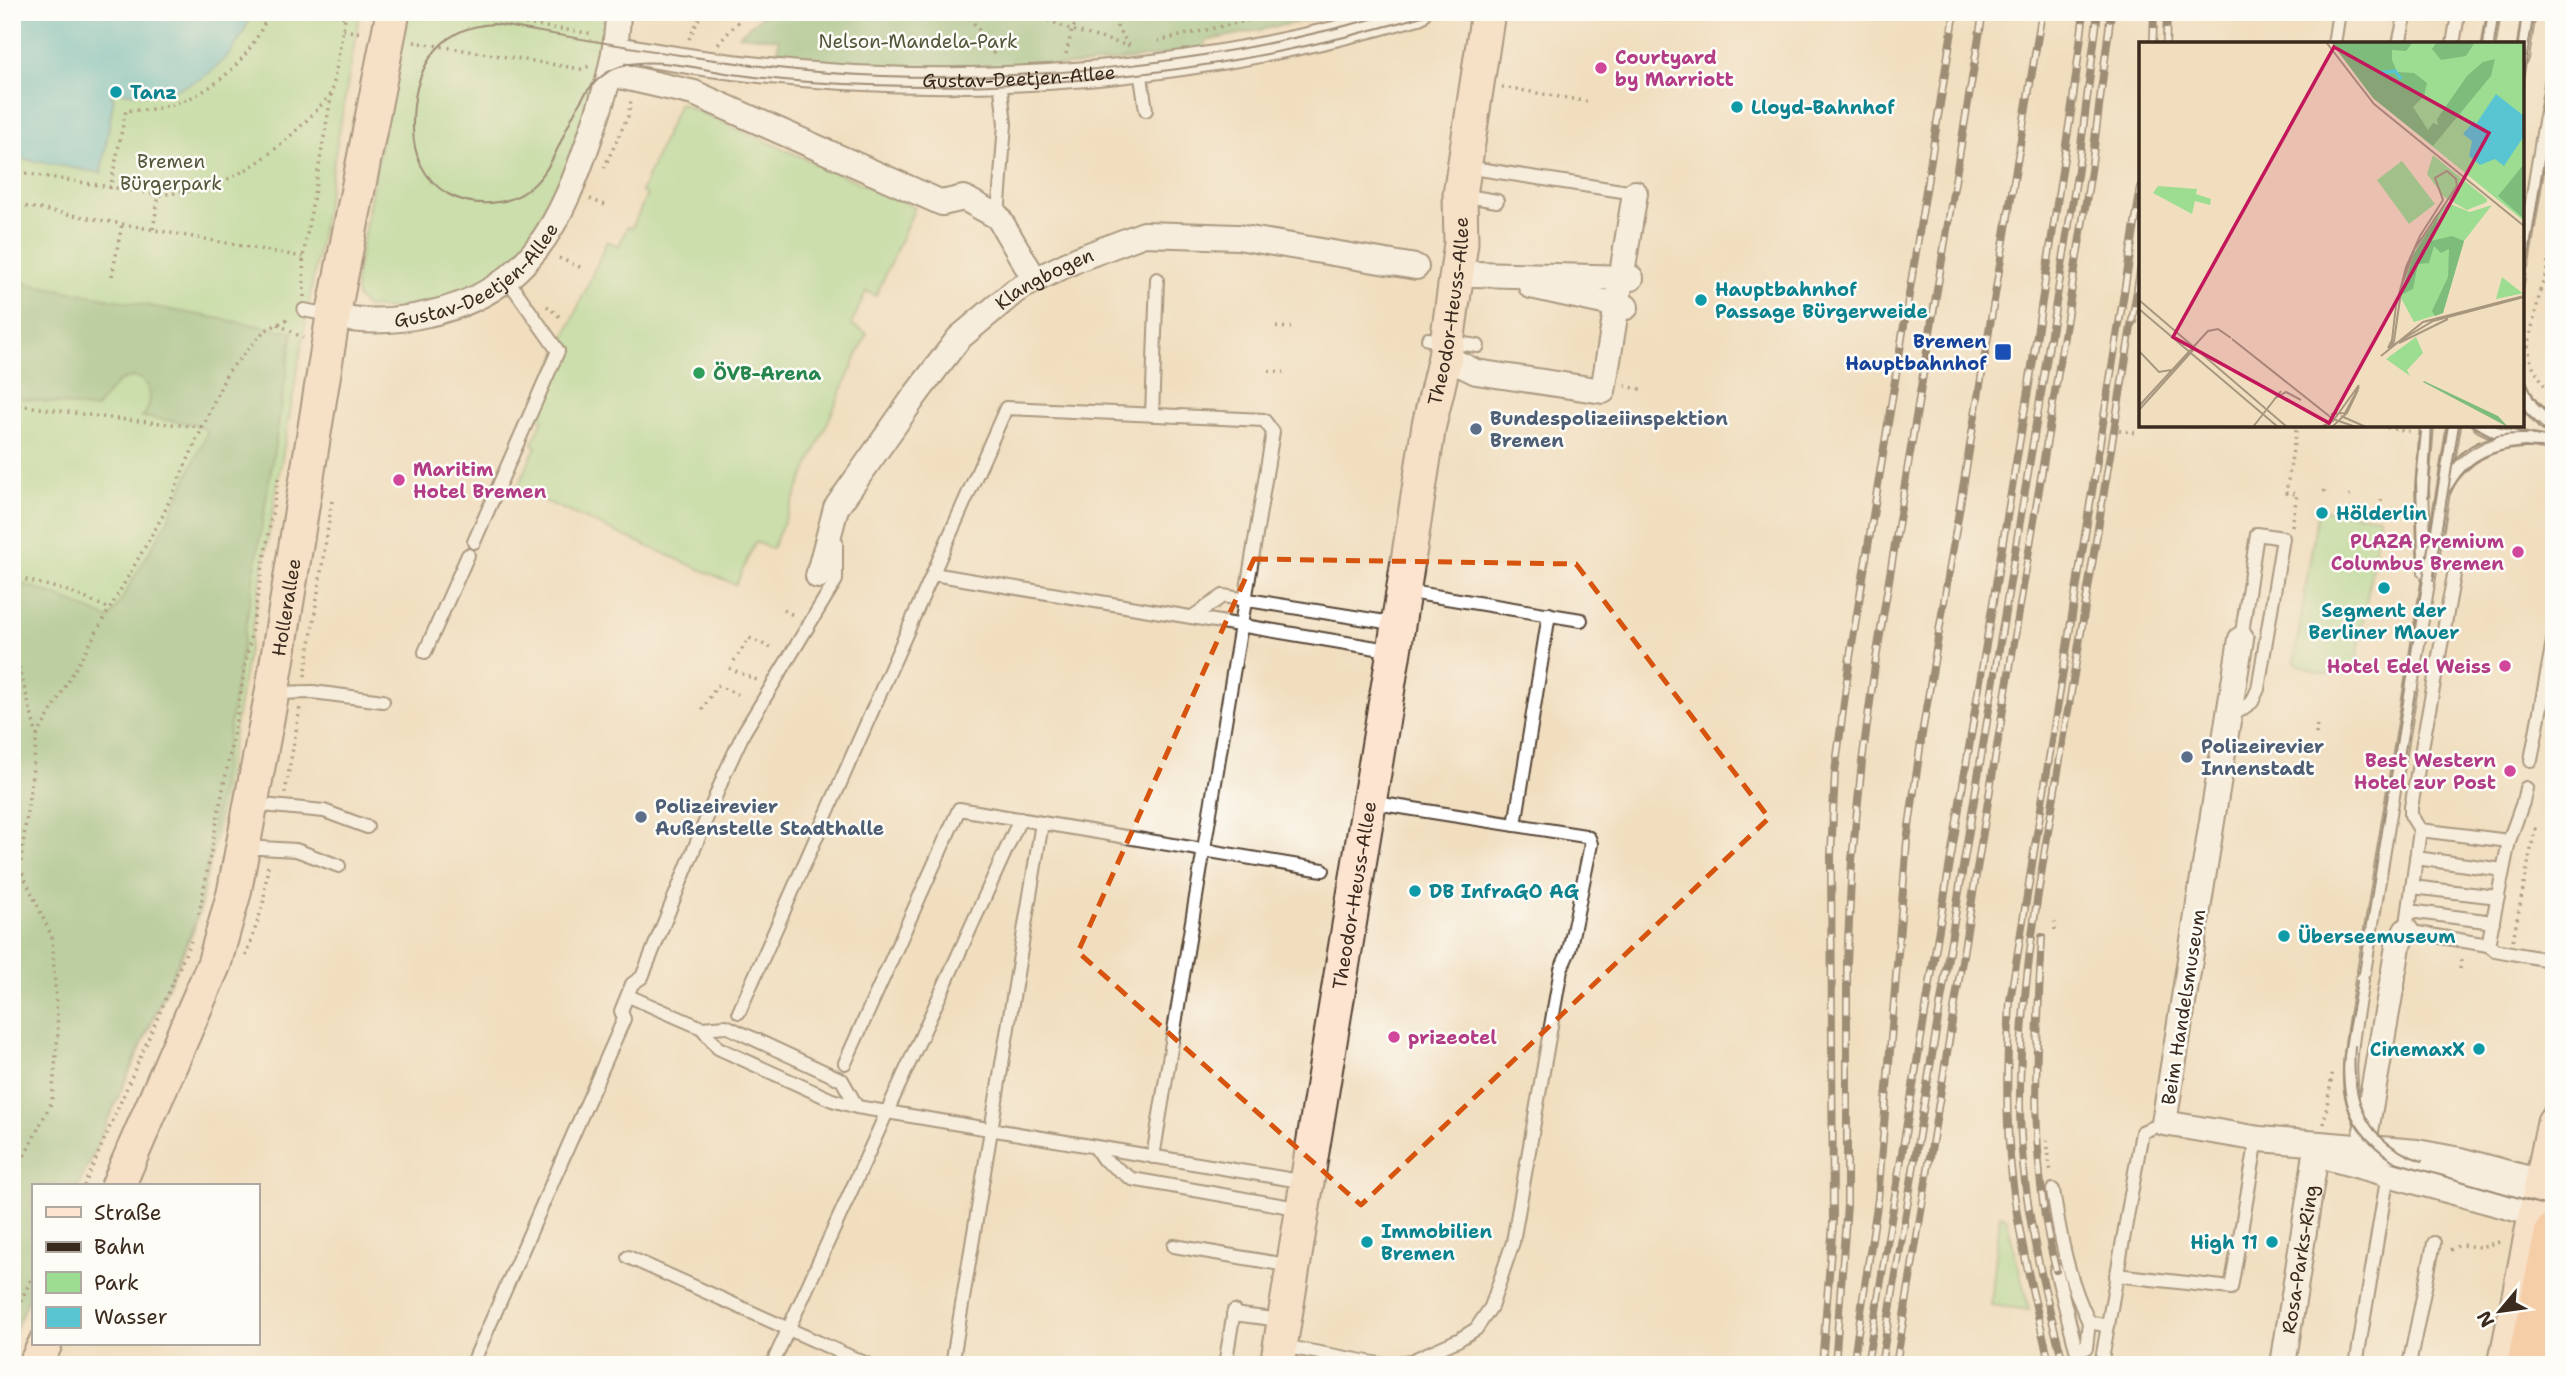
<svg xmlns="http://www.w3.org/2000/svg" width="2566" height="1377" font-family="'Shantell Sans',sans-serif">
  <rect width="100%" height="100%" fill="#fdfcf7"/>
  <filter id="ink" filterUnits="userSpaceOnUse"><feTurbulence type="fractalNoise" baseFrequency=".0143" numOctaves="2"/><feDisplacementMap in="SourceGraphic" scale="14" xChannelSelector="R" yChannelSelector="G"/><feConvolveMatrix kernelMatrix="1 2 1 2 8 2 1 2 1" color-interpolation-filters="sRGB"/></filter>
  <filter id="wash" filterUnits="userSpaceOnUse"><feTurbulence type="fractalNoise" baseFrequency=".00686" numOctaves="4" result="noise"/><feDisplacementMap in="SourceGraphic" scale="28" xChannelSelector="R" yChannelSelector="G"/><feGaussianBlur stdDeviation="1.57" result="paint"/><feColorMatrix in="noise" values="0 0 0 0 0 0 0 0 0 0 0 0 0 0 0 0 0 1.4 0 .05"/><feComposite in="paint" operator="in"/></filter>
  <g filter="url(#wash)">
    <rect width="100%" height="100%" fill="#f1debf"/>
    <!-- green -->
    <g fill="#9ddd92" stroke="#6c8458" stroke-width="2">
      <polygon points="12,12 360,12 215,841 194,930 78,1186 33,1186 12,1331"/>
      <polygon points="405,12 608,12 600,71 559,197 510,268 472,293 396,309 366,307 357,297 355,282"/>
      <polygon points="679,103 915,207 876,296 866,291 851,325 867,333 772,549 755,542 736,585 517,489 536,446 532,444 543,419 531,414 607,241 619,246 627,227 632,228 647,195 641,192"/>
      <path d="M2318 509 2380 517 2355 672C2334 677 2313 674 2294 662Z"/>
      <polygon points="2000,1215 2006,1217 2029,1310 1991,1305"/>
    </g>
    <!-- forest -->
    <g fill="#7ebc7c" stroke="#5c734d" stroke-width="2">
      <polygon points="777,12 1347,12 1205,41 1206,50 1091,64 945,70 776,64 779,39 739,35 765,14"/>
      <path d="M12 281 293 332 200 911 79 1186H33V1290L12 1337V582C48 589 77 606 110 619L168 520 208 431 195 424 142 417C156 404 151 372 127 378 114 381 104 400 95 409L12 397Z"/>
    </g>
    <!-- water -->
    <path fill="#59c5d2" stroke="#4a7878" stroke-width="2" d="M12 12H252C232 71 182 101 121 92V89L113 88 111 96 114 97 101 173 12 157Z"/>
  </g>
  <g filter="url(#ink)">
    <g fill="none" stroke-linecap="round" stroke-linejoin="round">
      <defs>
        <g id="lane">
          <polyline points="2334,44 2339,12"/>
          <polyline points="2399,44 2406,12"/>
          <polyline points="2453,44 2457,21 2455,12"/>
          <polyline points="2489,44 2494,12"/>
          <polyline points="2522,58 2529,12"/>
          <polyline points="1140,70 1146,110"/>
          <polyline points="1466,167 1635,193"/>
          <polyline points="1461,195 1497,201"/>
          <polyline points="998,217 1005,124 1000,80"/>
          <polyline points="2522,264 2554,65"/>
          <polyline points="304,310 333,316"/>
          <polyline points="1428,339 1478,346"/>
          <polyline points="2522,389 2532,409 2554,429"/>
          <polyline points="1152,415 1157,279"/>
          <polyline points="2480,425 2500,435 2554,445"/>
          <path d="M2445 486C2464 456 2488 443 2523 440"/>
          <polyline points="474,542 558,351 508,280"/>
          <polyline points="2425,572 2422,487 2427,425"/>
          <polyline points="933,574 1394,651"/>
          <polyline points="2454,575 2411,807 2411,815 2420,830 2406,931 2488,945 2495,950 2554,961"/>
          <polyline points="1404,591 1581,620"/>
          <polyline points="1192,617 1223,596 1398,624"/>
          <polyline points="425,652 468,555"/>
          <polyline points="275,693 313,692 383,701"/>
          <polyline points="2229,718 2252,702 2258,689 2283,538 2257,534 2241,639"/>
          <polyline points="2531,760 2554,636"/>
          <polyline points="252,804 324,811 367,827"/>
          <polyline points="1515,825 1549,614"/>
          <polyline points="2420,830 2509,841"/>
          <polyline points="244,847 296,850 339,866"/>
          <polyline points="2416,858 2503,870"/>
          <polyline points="2412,887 2498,897"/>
          <polyline points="2409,911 2493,922"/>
          <polyline points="2488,945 2509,841 2523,802 2526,788"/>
          <polyline points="2364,972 2454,425"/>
          <path d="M2362 980C2355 1030 2339 1079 2363 1126"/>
          <polyline points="633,998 702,1028 718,1048 832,1100 857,1107 1306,1182"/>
          <polyline points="739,1012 1006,408 1264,420 1273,432 1153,1157"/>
          <polyline points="702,1028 726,1026 842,1080 857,1107"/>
          <polyline points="845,1063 959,809 1323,870"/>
          <polyline points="1095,1147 1103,1159 1132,1179 1302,1209"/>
          <polyline points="2407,1161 2538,1198"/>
          <path d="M2053 1190C2060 1236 2068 1280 2089 1322L2108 1326"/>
          <polyline points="1174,1246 1292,1266"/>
          <polyline points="628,1257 869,1365"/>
          <polyline points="2056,1270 2076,1349 2086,1348 2089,1322"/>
          <polyline points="2116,1275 2231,1288 2257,1139"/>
          <polyline points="1233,1314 1281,1320"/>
          <polyline points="1282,1346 1385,1365 1411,1361 1458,1340 1476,1329 1491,1307 1513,1242 1561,969 1569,951 1591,844 1589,838 1585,836 1369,802"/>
          <polyline points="472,1365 624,1019 621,1011 632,984 642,977 725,773 744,732 836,580 836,542"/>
          <polyline points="772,1365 1020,819"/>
          <polyline points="952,1365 1042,823"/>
          <polyline points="1225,1365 1234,1311"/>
          <polyline points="2101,1365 2142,1132 2164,1123"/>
          <polyline points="2356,1365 2388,1174"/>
          <polyline points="2409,1365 2434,1243"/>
        </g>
        <g id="street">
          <path id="s1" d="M617 49C889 100 1151 89 1418 12"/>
          <polyline points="611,74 694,93 942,203 964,198 998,217 1035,280"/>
          <polyline points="1474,274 1631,278"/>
          <polyline points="1531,286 1626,307"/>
          <path id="s2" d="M333 316C366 323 395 322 428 314 530 292 561 223 592 131 606 89 617 57 618 12"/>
          <polyline points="1445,357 1476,372 1603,391 1635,193"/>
          <path id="s3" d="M818 576 836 508 917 393 959 338 1015 291 1035 280 1078 259 1144 234 1238 237 1416 267"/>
          <polyline points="2241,639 2164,1123 2260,1139 2417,1152 2460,1160 2541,1182"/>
          <polyline points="2394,970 2398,946 2406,931"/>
          <polyline points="2315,1154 2534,1214"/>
          <polyline points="2366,1160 2366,1131 2393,978"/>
          <path id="s4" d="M2283 1365 2316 1154"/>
        </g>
        <g id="secondary">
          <path id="s5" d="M118 1186 214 964 234 893 272 693 333 316 393 12"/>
          <polyline points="35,1365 45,1344"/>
          <path id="s6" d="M1277 1365 1394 651 1429 425 1445 357 1461 243 1460 195 1488 12"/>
          <polyline points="2505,1365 2554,1122"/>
        </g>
        <polyline id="highway" points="2526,1365 2554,1232"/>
      </defs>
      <!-- lane casing -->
      <use href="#lane" stroke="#564536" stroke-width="16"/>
      <!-- street casing -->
      <use href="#street" stroke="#564536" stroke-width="28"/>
      <!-- secondary casing -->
      <use href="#secondary" stroke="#564536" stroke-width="37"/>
      <!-- highway casing -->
      <use href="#highway" stroke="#564536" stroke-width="42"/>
      <!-- path -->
      <g stroke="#564536" stroke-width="3.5" stroke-dasharray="2 5" stroke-linecap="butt">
        <polyline points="321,12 346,17"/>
        <polyline points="442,12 594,34"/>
        <polyline points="965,12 987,40 995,57"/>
        <polyline points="1013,12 1035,15 1060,12"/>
        <polyline points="1119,12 1117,28 1129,45"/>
        <polyline points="1035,15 1072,30 1129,46"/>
        <polyline points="343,30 362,33"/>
        <polyline points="689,39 702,12"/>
        <polyline points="1158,41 1285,12"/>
        <polyline points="414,42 581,69 590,66"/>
        <polyline points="718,44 747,12"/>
        <polyline points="1066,54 1072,30 1082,12"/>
        <polyline points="1502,87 1590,102"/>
        <polyline points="604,168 628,116 631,101"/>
        <polyline points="12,171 159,195"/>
        <path d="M110 189 126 110C190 114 247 71 269 12"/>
        <polyline points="590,199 608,206"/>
        <polyline points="12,204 303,257"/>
        <path d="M153 229 159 195C173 193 188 192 202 188 256 174 296 133 333 92"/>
        <polyline points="559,258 582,268"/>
        <polyline points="112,276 122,224"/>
        <polyline points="2554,286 2540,292 2528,345 2531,363 2554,401"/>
        <polyline points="2540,291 2546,274 2554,229"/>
        <polyline points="304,297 303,257 346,12"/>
        <polyline points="547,306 561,318"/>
        <polyline points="2136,322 2141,323"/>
        <polyline points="278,324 303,338"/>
        <polyline points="1276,327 1291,328"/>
        <polyline points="1269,371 1284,372"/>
        <polyline points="1625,386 1644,390"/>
        <polyline points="12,404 117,419 203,427"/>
        <polyline points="2373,425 2412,432"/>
        <polyline points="2119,430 2136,433"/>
        <polyline points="2324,492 2325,490"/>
        <polyline points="2349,496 2350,494"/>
        <polyline points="2381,501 2381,499"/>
        <polyline points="2292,526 2297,494 2286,493 2297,425"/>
        <polyline points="12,576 71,592 110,609"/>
        <polyline points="784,610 793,615"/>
        <polyline points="12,640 37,736 20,868 52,937 58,1032 52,1101 12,1181"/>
        <polyline points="734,661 749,638 774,649"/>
        <polyline points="729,668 759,681"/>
        <polyline points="305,676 332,501"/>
        <polyline points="717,685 739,695"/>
        <polyline points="702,710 716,687"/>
        <polyline points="2316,734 2317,724"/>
        <polyline points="37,736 162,517 227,373 264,331 290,318"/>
        <polyline points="285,793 300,708"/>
        <polyline points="12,854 19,866"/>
        <polyline points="199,914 231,748 279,474"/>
        <polyline points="2055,930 2055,922"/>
        <polyline points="2513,940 2535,829 2530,828"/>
        <polyline points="246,956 263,905 268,865"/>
        <polyline points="2460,969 2461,956"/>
        <polyline points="2324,1124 2333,1069"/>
        <polyline points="2047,1140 2051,1174"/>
        <polyline points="84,1186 191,941"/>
        <polyline points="2450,1250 2460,1245 2480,1247 2503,1241"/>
        <polyline points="12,1320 33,1275"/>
      </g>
      <!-- lane -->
      <use href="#lane" stroke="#fff" stroke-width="12"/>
      <!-- street -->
      <use href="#street" stroke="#fff" stroke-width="24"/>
      <!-- secondary -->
      <use href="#secondary" stroke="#fde4d1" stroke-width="33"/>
      <!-- highway -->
      <use href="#highway" stroke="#fbbb8d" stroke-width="38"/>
      <!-- tram -->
      <g stroke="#3b2a1e" stroke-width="2">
        <path d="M1397 12C1220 63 1014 87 830 73 717 64 606 43 494 24 434 27 412 74 413 128 413 155 424 180 448 194 463 202 481 205 498 202 574 192 554 78 630 64 663 58 707 71 740 75 783 81 827 84 870 85 1062 91 1252 68 1436 12"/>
        <polyline points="2483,44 2488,12"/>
        <polyline points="2494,44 2499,12"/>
        <polyline points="2518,44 2522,12"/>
        <polyline points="2522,86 2534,12"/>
        <polyline points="2541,112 2554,36"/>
        <polyline points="2522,297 2554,98"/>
        <polyline points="2522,371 2533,397 2554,420"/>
        <polyline points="2522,409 2539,428 2552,437"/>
        <polyline points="2471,425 2495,438"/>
        <polyline points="2516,431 2554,439"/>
        <path d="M2452 464C2469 439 2497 433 2526 434"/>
        <path d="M2450 494C2467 454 2503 446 2542 448"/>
        <polyline points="2428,497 2432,425"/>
        <polyline points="2418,561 2416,480 2421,432"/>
        <polyline points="2433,581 2459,425"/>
        <polyline points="2404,757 2415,692"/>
        <polyline points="2359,973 2448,425"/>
        <path d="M2357 981C2345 1057 2319 1112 2395 1162L2554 1208"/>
        <path d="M2355 1046C2351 1101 2366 1142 2422 1161"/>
      </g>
      <defs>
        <g id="rail">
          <polyline points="2153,44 2154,12"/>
          <polyline points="2166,44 2167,12"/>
          <path d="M2042 937C2036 1049 2028 1161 2056 1270"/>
          <polyline points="1822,1365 1833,1223 1831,856 1835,772 1850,657 1955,12"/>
          <polyline points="1835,1365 1847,1205 1847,963 1852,860 1862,762 1875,665 1983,12"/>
          <polyline points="1853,1365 1878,1199 1907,841 1922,734 2042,12"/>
          <polyline points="1867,1365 2033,360 2073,99 2084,12"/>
          <polyline points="1881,1365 2078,169 2098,12"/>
          <polyline points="1896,1365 2091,171 2111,12"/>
          <path d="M2050 1365C2035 1302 2019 1241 2012 1177 2005 1118 2007 1060 2010 1001L2141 187"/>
          <path d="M2064 1365C2040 1277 2019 1187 2020 1095 2020 975 2045 854 2064 735 2090 579 2115 423 2141 266"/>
        </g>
      </defs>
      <!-- rail casing -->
      <use href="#rail" stroke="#3b2a1e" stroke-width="8"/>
      <!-- rail -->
      <use href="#rail" stroke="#fdfcf7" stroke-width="5" stroke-dasharray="16" stroke-linecap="butt"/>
    </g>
  </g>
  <!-- marked area -->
  <path d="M0 0H2566V1377H0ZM1254 559 1576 564 1769 818 1361 1205 1078 952Z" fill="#f1debf" fill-opacity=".55" fill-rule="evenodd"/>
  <path fill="none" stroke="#d7540e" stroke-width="5" stroke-dasharray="14 9" stroke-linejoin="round" d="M1254 559 1576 564 1769 818 1361 1205 1078 952Z"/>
  <!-- markers -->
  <g fill="#d1479c" stroke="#fdfcf7" stroke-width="2.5">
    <circle cx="1601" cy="68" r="7"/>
    <circle cx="399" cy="480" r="7"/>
    <circle cx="2518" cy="552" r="7"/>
    <circle cx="2505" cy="666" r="7"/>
    <circle cx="2510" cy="771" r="7"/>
    <circle cx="1394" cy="1037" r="7"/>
  </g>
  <g fill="#0f9aa8" stroke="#fdfcf7" stroke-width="2.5">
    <circle cx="116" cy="92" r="7"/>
    <circle cx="1737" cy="107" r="7"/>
    <circle cx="1701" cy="300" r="7"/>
    <circle cx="2322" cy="513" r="7"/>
    <circle cx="2384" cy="588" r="7"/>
    <circle cx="1415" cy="891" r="7"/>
    <circle cx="2284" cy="936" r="7"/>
    <circle cx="2479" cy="1049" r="7"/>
    <circle cx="1367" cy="1242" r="7"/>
    <circle cx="2272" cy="1242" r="7"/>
  </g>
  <rect fill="#1a4fb4" stroke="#fdfcf7" stroke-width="2.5" x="1994" y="343" width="18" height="18" rx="3.5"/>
  <circle fill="#2e9e5b" stroke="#fdfcf7" stroke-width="2.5" cx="699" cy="373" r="7"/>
  <g fill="#5c6f8a" stroke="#fdfcf7" stroke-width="2.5">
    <circle cx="1476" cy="429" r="7"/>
    <circle cx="2187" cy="757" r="7"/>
    <circle cx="641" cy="817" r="7"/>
  </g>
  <g text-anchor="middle" stroke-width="5" stroke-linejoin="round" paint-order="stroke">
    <!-- park labels -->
    <g font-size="19" fill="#54573b" stroke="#fdfcf7">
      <text x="918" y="48">Nelson-Mandela-Park</text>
      <text x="171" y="168">Bremen<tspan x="171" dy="22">Bürgerpark</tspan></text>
    </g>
    <!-- hotel labels -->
    <g font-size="19" font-weight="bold" fill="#b23c85" stroke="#fdfcf7" text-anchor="start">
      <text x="1615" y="64">Courtyard<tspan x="1615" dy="22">by Marriott</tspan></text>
      <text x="413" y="476">Maritim<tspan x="413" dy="22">Hotel Bremen</tspan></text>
      <text x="2504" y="548" text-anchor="end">PLAZA Premium<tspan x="2504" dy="22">Columbus Bremen</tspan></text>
      <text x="2491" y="673" text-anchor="end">Hotel Edel Weiss</text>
      <text x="2496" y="767" text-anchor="end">Best Western<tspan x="2496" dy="22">Hotel zur Post</tspan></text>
      <text x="1408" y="1044">prizeotel</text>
    </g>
    <!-- street labels -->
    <g font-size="19" fill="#3b2a1e" stroke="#fdfcf7">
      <text dy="7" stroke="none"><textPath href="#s1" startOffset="404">Gustav-Deetjen-Allee</textPath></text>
      <text dy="7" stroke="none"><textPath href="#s2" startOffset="158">Gustav-Deetjen-Allee</textPath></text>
      <text dy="7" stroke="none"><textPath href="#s3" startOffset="385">Klangbogen</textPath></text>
      <text dy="7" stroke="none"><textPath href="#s6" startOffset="1068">Theodor-Heuss-Allee</textPath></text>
      <text dy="7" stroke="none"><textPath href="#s5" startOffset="606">Hollerallee</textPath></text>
      <text dy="7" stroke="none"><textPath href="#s6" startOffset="476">Theodor-Heuss-Allee</textPath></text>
      <text transform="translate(2183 1007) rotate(-81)" y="7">Beim Handelsmuseum</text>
      <text dy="7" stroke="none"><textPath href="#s4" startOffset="107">Rosa-Parks-Ring</textPath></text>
    </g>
    <!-- culture labels -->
    <g font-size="19" font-weight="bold" fill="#0d838f" stroke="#fdfcf7" text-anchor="start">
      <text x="130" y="99">Tanz</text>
      <text x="1751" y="114">Lloyd-Bahnhof</text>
      <text x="1715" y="296">Hauptbahnhof<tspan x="1715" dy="22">Passage Bürgerweide</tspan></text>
      <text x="2336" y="520">Hölderlin</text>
      <text x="2384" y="617" text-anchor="middle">Segment der<tspan x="2384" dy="22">Berliner Mauer</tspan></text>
      <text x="1429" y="898">DB InfraGO AG</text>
      <text x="2298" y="943">Überseemuseum</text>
      <text x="2465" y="1056" text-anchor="end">CinemaxX</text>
      <text x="1381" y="1238">Immobilien<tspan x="1381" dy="22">Bremen</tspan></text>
      <text x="2258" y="1249" text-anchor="end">High 11</text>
    </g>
    <!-- transit labels -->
    <g font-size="19" font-weight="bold" fill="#164399" stroke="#fdfcf7" text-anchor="end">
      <text x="1987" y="348">Bremen<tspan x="1987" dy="22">Hauptbahnhof</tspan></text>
    </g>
    <!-- leisure labels -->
    <g font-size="19" font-weight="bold" fill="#27864d" stroke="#fdfcf7" text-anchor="start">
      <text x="713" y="380">ÖVB-Arena</text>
    </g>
    <!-- service labels -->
    <g font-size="19" font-weight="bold" fill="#4e5e75" stroke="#fdfcf7" text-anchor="start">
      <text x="1490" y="425">Bundespolizeiinspektion<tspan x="1490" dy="22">Bremen</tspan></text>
      <text x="2201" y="753">Polizeirevier<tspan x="2201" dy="22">Innenstadt</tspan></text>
      <text x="655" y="813">Polizeirevier<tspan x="655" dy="22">Außenstelle Stadthalle</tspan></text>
    </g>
  </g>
  <!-- overview -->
  <g transform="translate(2139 42)">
    <rect width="385" height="385" fill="#f1debf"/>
    <path d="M192 0H385V179L233 55ZM294 113 348 157V160L328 168 305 155 288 132ZM263 119 296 162 270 182 238 138ZM19 144 58 147 57 152 72 157 71 163 56 159 53 172 14 151ZM309 161 331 170 353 163 325 199 304 271 275 280 262 256 269 224 295 175ZM363 235 382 250 385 251 357 257ZM277 295 284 311 268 328 271 334 247 317Z" fill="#9ddd92"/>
    <path d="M192 0H274L267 9 253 8V18L258 30 275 31 288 41 285 54 274 65 289 88 294 81 299 83 298 77 328 34 344 20 356 17 352 34 294 104 235 57ZM298 0H336L327 14 302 18 293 7ZM385 122V177L359 154ZM300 173 292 199 313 194 325 199 304 271 296 274 293 269 309 235 310 207 302 211 295 204 290 221 279 222 274 247 262 253 275 211ZM285 339 359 374 369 385 284 340Z" fill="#7ebc7c"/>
    <path d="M357 52 385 74V94L365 124 356 117 341 123 330 114 333 99 324 92 335 79 337 82Z" fill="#59c5d2"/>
    <path fill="none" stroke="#59c5d2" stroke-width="3.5" d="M239 31 256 29 262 37"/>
    <path fill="none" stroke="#a8967f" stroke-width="2" d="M187 0 235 62 385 184M0 258 148 385M0 267 139 385M93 297 194 377 217 385M260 301 309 277M249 306 253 298 257 264 267 225 281 194 304 158 296 136 308 129 317 137 318 144 275 208 263 243 255 299 250 307M249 306 294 279 385 255M0 309 20 330 32 328M242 314 284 280 385 254M135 357 147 350 162 358M0 364 69 289 79 287 92 296M0 368 55 307M192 372 206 371 220 345M202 374 227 385M114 385 142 349M182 385 194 379 220 343M193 385 208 371 219 348"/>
    <path fill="#c2185b" fill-opacity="0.15" stroke="#c2185b" stroke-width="3.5" d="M195 5 350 91 190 381 34 295Z"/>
    <rect width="385" height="385" fill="none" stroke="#3b2a1e" stroke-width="3.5"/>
  </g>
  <!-- margin -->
  <rect width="2566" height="1377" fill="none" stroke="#fdfcf7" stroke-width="42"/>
  <!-- legend -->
  <rect x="32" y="1184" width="228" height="161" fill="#fdfcf7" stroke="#afa8a0" stroke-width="2"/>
  <rect x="46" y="1207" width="35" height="10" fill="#fde4d1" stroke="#afa8a0" stroke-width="2"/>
  <text x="94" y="1220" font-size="21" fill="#3b2a1e">Straße</text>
  <rect x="46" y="1242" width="35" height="10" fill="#3b2a1e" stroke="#afa8a0" stroke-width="2"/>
  <text x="94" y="1254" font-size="21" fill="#3b2a1e">Bahn</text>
  <rect x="46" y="1272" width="35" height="21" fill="#9ddd92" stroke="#afa8a0" stroke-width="2"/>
  <text x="94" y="1290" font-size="21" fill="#3b2a1e">Park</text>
  <rect x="46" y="1307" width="35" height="21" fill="#59c5d2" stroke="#afa8a0" stroke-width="2"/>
  <text x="94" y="1324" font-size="21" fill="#3b2a1e">Wasser</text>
  <!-- north arrow -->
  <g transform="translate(2500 1311) rotate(241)" stroke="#fdfcf7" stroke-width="5" paint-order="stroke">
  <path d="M0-5L12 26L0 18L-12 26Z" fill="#3b2a1e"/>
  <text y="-10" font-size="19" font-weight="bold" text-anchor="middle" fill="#3b2a1e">N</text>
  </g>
</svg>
